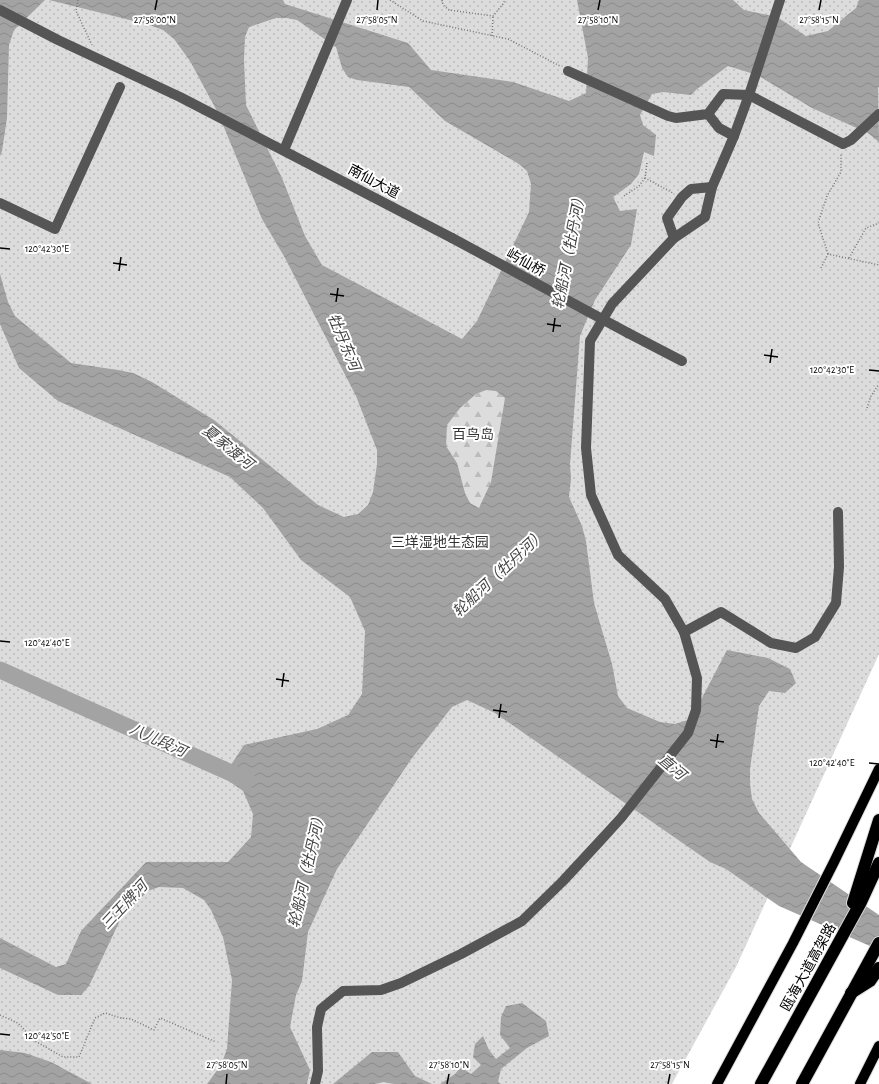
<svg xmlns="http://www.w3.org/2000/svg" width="879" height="1084" font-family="'Alegreya Sans','Noto Sans SC',sans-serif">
  <defs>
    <pattern id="grass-dots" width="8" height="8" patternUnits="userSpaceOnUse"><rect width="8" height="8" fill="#dcdcdc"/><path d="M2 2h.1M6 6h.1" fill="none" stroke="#bbb" stroke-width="1.8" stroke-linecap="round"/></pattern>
    <pattern id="forest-firs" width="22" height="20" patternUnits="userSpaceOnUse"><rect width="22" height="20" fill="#dcdcdc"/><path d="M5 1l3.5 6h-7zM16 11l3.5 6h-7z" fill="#bbb"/></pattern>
    <pattern id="water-waves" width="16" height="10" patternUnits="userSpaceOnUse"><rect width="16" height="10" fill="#a3a3a3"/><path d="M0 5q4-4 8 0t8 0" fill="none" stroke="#8b8b8b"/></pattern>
  </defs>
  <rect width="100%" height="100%" fill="#fff"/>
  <!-- grass -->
  <polygon fill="url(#grass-dots)" points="0,0 879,0 879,654 736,967 672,1084 0,1084"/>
  <!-- forest -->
  <polygon fill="url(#forest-firs)" points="486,390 496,391 505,398 491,482 479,508 470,503 465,493 457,463 446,446 447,425 460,408 476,394"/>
  <!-- water -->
  <g fill="url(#water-waves)" fill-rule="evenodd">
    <polygon points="0,0 45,0 14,30 9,45 7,118 2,151 0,156"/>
    <path d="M49 0H283L285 4 408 43 431 70 513 82 569 101 586 93 588 58 577 0H733L744 10 777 17 806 36 828 31 856 8 859 0H879V86L878 88 879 142 868 133 812 108 757 75 728 66 697 89 691 95 663 92 652 94 640 115 643 125 656 135 654 156 644 152 639 174 631 184 613 197 620 211 637 209 631 245 595 300 580 336 570 464 571 479 569 497 582 526 586 541 594 603 612 664 618 696 627 708 660 722 675 724 691 719 727 650 768 658 790 669 796 683 785 693 769 691 759 706 750 769V784L752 799 759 813 801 862 879 915V950L779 906 726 869 710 862 495 713 467 700 452 707 412 758 337 869 308 932 302 981 296 995 290 1027 310 1070 307 1084H207L221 1065 227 1049 232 980 223 937 211 910 204 900 183 888 159 887 148 891 122 916 89 986 81 995H58L0 968V938L56 967 66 964 81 931 146 862H228L251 837 253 814 243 791 223 777 244 745 317 729 348 715 362 694 365 631 350 597 301 560 263 508 230 477 58 401 19 368 0 324V274L8 302 15 316 71 363 118 370 133 373 152 382 214 420 318 505 344 517 358 514 368 505 373 492 377 464V450L356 396 285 258 262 219 218 113 190 61 174 39 163 30 150 25ZM276 18H287L297 20 336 47 342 68 348 77 357 80 409 87 445 121 519 164 527 171 531 184 529 212 477 321 462 339 322 265 305 236 282 178 246 105 244 60 245 37 249 27ZM486 390 496 391 505 398 491 482 479 508 470 503 465 493 457 463 446 446 447 425 460 408 476 394Z"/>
    <polygon points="522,1003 546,1021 549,1036 527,1048 501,1069 498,1082 501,1084 440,1084 455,1074 461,1067 471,1074 481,1065 473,1057 475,1044 483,1036 489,1050 496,1059 510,1048 500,1035 501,1017 506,1006"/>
    <polygon points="0,1050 25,1053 51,1062 92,1084 0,1084"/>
    <polygon points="372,1052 398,1052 415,1076 432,1084 394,1084 384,1082 375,1084 333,1084"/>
  </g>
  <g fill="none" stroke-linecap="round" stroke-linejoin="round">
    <!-- river -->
    <polyline stroke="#a3a3a3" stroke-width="17" points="0,670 247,780"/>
    <defs>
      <g id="major">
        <polyline points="717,1084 793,943 834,862 879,769"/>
        <polyline points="860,1084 879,1046"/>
      </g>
      <g id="highway">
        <polyline points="853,903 879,820"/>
        <polyline points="851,993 870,981 879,968"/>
        <polyline points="761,1084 861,902 879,863"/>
        <polyline points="802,1084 879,943"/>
      </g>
    </defs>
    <!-- major casing -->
    <use href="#major" stroke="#dbdbdb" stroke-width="12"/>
    <!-- highway casing -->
    <use href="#highway" stroke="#dbdbdb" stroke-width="14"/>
    <!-- path -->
    <g stroke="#777" stroke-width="1.5" stroke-dasharray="1 2" stroke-linecap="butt">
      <polyline points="78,0 76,11 92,45"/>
      <polyline points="390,0 423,21 508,39 560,66"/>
      <polyline points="442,0 443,5 449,10 493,16 503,4 505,0"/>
      <polyline points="492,36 493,16"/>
      <polyline points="647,163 645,178 673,193"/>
      <polyline points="624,196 639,186 645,178"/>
      <polyline points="828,254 818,223 827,196 841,172 841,154"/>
      <polyline points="849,258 866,228 879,223"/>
      <polyline points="821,268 828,254 879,265"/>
      <polyline points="867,408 871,396 879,384"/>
      <polyline points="0,1015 18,1023 35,1041 63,1057 79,1057 95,1018 105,1013 121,1018 131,1019 154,1030 160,1018 216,1042"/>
    </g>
    <!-- minor -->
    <g stroke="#555" stroke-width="10">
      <polyline points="0,10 58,40 180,97 452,238"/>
      <polyline points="568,71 668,116 676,118 708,114 723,94 749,95 843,144 851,140 879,114"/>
      <polyline points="708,114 719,128 734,136"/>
      <polyline points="284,150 347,0"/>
      <polyline points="0,203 55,229 120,87"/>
      <polyline points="674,238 667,218 682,197 691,189 712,187"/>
      <polyline points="628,333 682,361"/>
      <polyline points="684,632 721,612 771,643 796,648 815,637 836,603 839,567 838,512"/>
      <polyline points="315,1084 318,1071 317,1027 321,1009 343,991 381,990 401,983 461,954 522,921 563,881 600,841 621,818 688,733 696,710 697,678 684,632 665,599 618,555 591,495 586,448 590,341 612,304 674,238 705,217 712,187 734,136 749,95 780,0"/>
    </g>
    <!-- major -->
    <use href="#major" stroke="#000" stroke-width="10"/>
    <!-- highway -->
    <use href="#highway" stroke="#000" stroke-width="12"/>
    <!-- minor-bridge -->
    <polyline stroke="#555" stroke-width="10" points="452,238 628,333"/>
  </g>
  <!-- ticks -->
  <path fill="none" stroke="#000" stroke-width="1.5" d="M155 10 157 0M377 10 378 0M598 10 600 0M819 10 821 0M0 248 10 249M113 263 127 265M119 271 121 257M330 294 344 296M336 302 338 288M547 324 561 326M553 332 555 318M764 355 778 357M770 363 772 349M869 370 879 371M0 641 10 642M276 679 289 681M282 687 284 673M493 710 507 712M499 718 501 704M710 740 724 742M716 748 718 734M869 763 879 764M0 1034 10 1035M226 1084 227 1074M447 1084 449 1074M668 1084 670 1074"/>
  <g text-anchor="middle" stroke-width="4" stroke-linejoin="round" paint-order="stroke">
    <!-- street labels -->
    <g font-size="14" fill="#000" stroke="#fff">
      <text transform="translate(374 181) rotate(28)" y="5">南仙大道</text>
      <text transform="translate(526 262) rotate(29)" y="5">屿仙桥</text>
      <text transform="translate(808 967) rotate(-61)" y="5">瓯海大道高架路</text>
    </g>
    <!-- park labels -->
    <g font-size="14" fill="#333" stroke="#fff">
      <text x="473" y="439">百鸟岛</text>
      <text x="440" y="547">三垟湿地生态园</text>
    </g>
    <!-- water labels -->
    <g font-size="15" font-style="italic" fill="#444" stroke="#fff">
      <text transform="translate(569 250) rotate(-79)" y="5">轮船河（牡丹河）</text>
      <text transform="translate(344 342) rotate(67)" y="5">牡丹东河</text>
      <text transform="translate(228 447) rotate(39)" y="5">夏家渡河</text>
      <text transform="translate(499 573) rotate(-43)" y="5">轮船河（牡丹河）</text>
      <text transform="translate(158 740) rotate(24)" y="5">八儿段河</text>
      <text transform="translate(672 767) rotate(40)" y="5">直河</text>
      <text transform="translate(307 869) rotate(-77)" y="5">轮船河（牡丹河）</text>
      <text transform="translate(124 905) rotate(-47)" y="5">三王牌河</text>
    </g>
  </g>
  <g font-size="10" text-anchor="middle" fill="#000" stroke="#fff" stroke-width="4" stroke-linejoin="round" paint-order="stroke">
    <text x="155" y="23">27°58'00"N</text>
    <text x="377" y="23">27°58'05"N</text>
    <text x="598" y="23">27°58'10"N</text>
    <text x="819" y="23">27°58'15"N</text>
    <text x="47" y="252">120°42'30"E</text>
    <text x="832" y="373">120°42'30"E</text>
    <text x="47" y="646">120°42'40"E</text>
    <text x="832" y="766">120°42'40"E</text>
    <text x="47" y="1039">120°42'50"E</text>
    <text x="227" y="1068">27°58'05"N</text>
    <text x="449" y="1068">27°58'10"N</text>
    <text x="670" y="1068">27°58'15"N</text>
  </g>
</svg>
